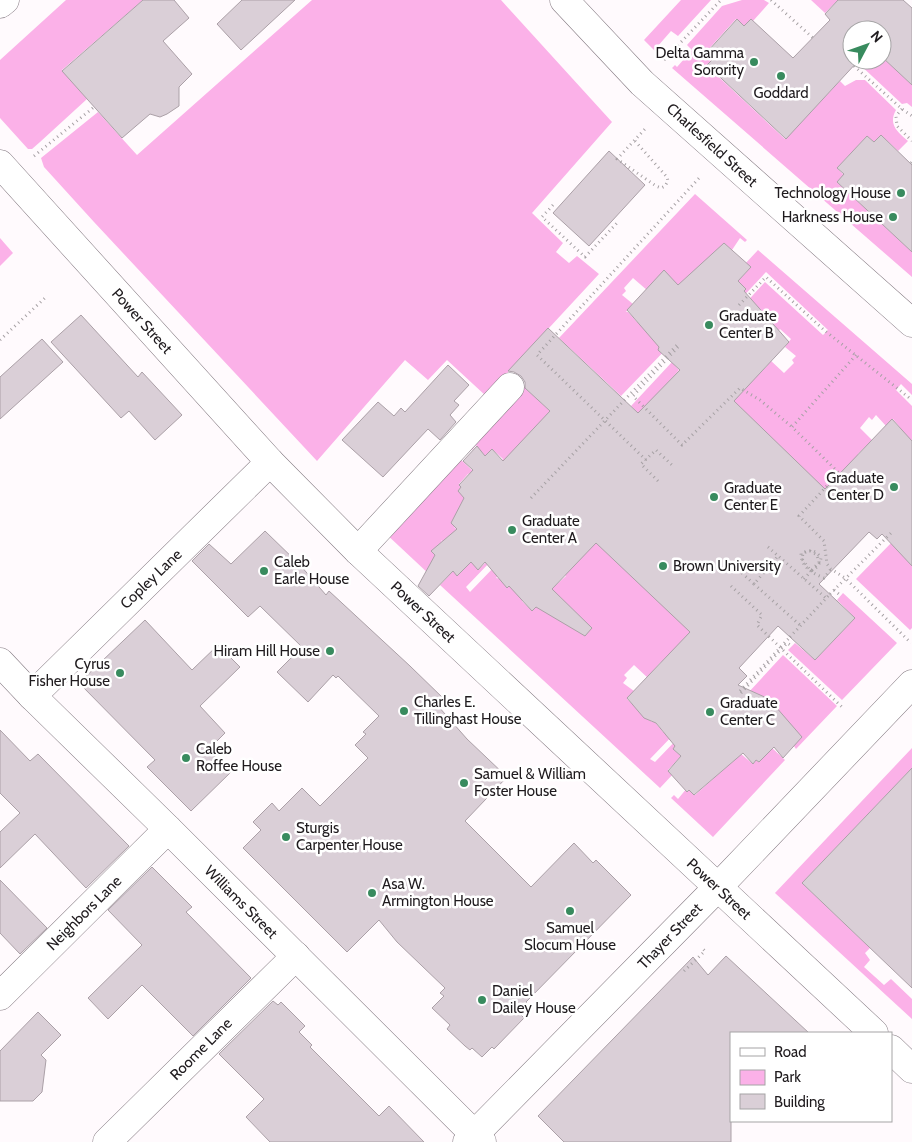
<svg xmlns="http://www.w3.org/2000/svg" width="912" height="1142" font-family="Cabin,sans-serif">
  <rect width="100%" height="100%" fill="#fffafd"/>
  <!-- green -->
  <g fill="#fbb1e8">
    <polygon points="66,0 143,0 62,70 87,99 40,142 32,149 28,149 0,118 0,60"/>
    <polygon points="312,0 501,0 612,122 532,213 563,243 556,252 569,263 577,256 599,274 486,396 447,360 428,380 405,360 317,461 94,222 44,167 41,158 98,112 137,155"/>
    <polygon points="681,0 711,0 678,36 671,31 657,47 659,50 656,52 644,40"/>
    <path d="M742 0H764L769 3 753 21 751 19 744 26 736 19 707 51 714 58 707 66 785 139 840 81 845 86 856 80H865L896 110C888 124 897 132 908 141L898 151 881 135 874 142 867 136 837 168 844 175 837 182 912 252V277L672 68 675 65 677 67 692 50 687 45 722 6Z"/>
    <polygon points="811,0 838,0 825,13"/>
    <polygon points="882,57 912,85 912,107 907,103 902,104 857,62 859,60 882,60"/>
    <polygon points="695,194 747,240 745,242 740,238 732,250 725,244 695,283 648,291 633,278 624,288 626,291 622,295 633,304 626,312 628,312 637,322 641,318 670,345 621,396 559,338"/>
    <polygon points="0,238 13,253 0,266"/>
    <polygon points="758,250 912,384 912,395 901,384 896,390 912,406 912,447 899,433 903,429 902,430 893,419 886,426 876,415 872,420 869,417 860,428 874,442 868,444 858,454 855,497 699,470 631,406 672,362 679,370 667,384 758,375 767,366 769,359 784,373 794,363 792,360 796,356 785,347 791,339 780,329 776,333 742,307 765,282 823,335 828,330 766,272 737,303 738,281 751,267 744,265"/>
    <polygon points="521,384 550,411 562,455 500,463 503,459 492,449 485,456 476,445 472,450 469,447 459,458 474,472 468,474 459,484 469,500 454,527 462,534 446,544 441,540 442,542 432,551 438,558 428,568 430,575 384,532"/>
    <polygon points="563,526 746,605 660,663 651,673 649,679 634,665 624,675 627,678 623,683 634,691 627,699 652,722 654,721 663,732 677,731 650,759 655,762 681,735 684,737 673,749 681,756 668,770 674,773 660,788 440,585 455,569 457,576 471,562 479,569 490,558 492,560 466,587 470,592 497,564 500,574 496,578 514,581 525,597 522,601 532,611 539,604 549,614 551,588 554,584 556,585 566,576 563,573"/>
    <polygon points="894,540 895,548 912,551 912,628 910,630 856,579"/>
    <polygon points="843,593 897,643 842,700 788,650 795,643 815,660 855,618 837,600"/>
    <polygon points="783,655 837,706 796,749 757,693 748,693"/>
    <polygon points="770,746 785,760 713,837 671,798 674,795 678,799 687,788 695,795 741,754 753,764 756,760 759,762"/>
    <polygon points="912,748 912,768 802,883 870,948 865,953 870,960 864,967 884,985 891,979 912,999 912,1019 775,893"/>
  </g>
  <!-- building -->
  <g fill="#dacfd7" stroke="#aba0a7">
    <polygon points="143,0 174,0 189,18 163,41 192,74 179,87 179,106 167,114 160,117 150,114 122,138 62,71"/>
    <polygon points="242,0 295,0 241,50 217,24"/>
    <polygon points="838,0 903,0 912,8 912,85 882,57 882,30 852,30 852,60 859,60 786,139 707,65 714,58 707,52 737,19 744,26 751,19 793,58 830,20 825,14"/>
    <polygon points="881,135 912,165 912,252 837,182 844,174 837,168 867,136 874,142"/>
    <polygon points="609,151 645,185 589,246 553,213"/>
    <polygon points="724,243 751,267 738,281 746,289 744,291 789,342 734,401 825,489 892,419 912,441 912,566 882,534 877,539 869,532 819,584 855,618 815,660 778,626 739,668 747,676 738,685 769,699 802,737 783,758 774,747 759,762 756,760 753,764 743,753 694,795 689,790 687,792 668,771 681,756 673,749 675,746 656,723 644,718 627,698 690,632 596,543 552,589 592,628 585,636 536,607 532,611 509,586 507,588 485,562 478,570 471,562 457,576 453,571 429,596 418,586 435,555 431,551 457,529 451,523 464,498 458,491 461,487 459,485 473,470 463,461 477,446 485,456 492,449 503,461 550,411 525,388 525,382 521,376 514,372 508,371 548,328 638,413 680,370 658,350 659,347 627,310 664,270 678,285"/>
    <polygon points="81,315 138,377 142,372 182,415 155,440 129,411 121,418 51,342"/>
    <polygon points="42,339 63,362 0,419 0,377"/>
    <polygon points="448,365 469,385 454,401 459,405 450,415 456,422 440,440 428,429 383,477 342,440 378,402 394,416 401,408 405,412"/>
    <polygon points="265,531 300,565 326,595 329,591 410,666 444,699 438,706 467,739 507,777 465,821 531,887 574,843 593,863 596,860 631,895 526,1002 527,1003 518,1012 524,1018 494,1049 492,1047 482,1057 472,1048 470,1050 465,1046 447,1029 450,1025 432,1008 444,996 440,993 445,988 397,942 379,920 347,952 243,848 261,830 253,822 272,803 279,811 302,788 320,806 368,758 355,745 366,734 363,732 379,716 338,676 336,678 333,675 308,702 277,672 302,647 260,606 248,617 192,561 209,544 231,564"/>
    <polygon points="145,620 192,670 218,645 240,667 200,706 225,733 208,750 231,772 191,811 147,767 155,760 79,683"/>
    <polygon points="0,730 30,761 38,754 129,846 86,888 35,834 0,868 0,832 20,813 0,793"/>
    <polygon points="912,768 912,988 802,883"/>
    <polygon points="152,867 192,907 186,912 251,978 193,1036 142,985 108,1019 88,998 142,945 108,910"/>
    <polygon points="0,880 47,928 20,954 0,933"/>
    <polygon points="726,956 809,1033 731,1033 731,1142 564,1142 538,1116 693,957 708,975"/>
    <polygon points="273,1001 278,1005 281,1002 305,1026 299,1032 312,1045 310,1047 379,1116 389,1106 424,1142 270,1142 246,1117 264,1099 219,1054"/>
    <polygon points="38,1012 61,1035 41,1055 46,1060 42,1092 33,1101 0,1101 0,1051"/>
  </g>
  <g fill="none" stroke-linecap="round" stroke-linejoin="round">
    <defs>
      <g id="minor">
        <polyline points="564,0 642,83 912,323"/>
        <polyline points="0,4 5,0"/>
        <polyline points="0,164 270,462 358,551 874,1033"/>
        <polyline points="358,551 510,387"/>
        <polyline points="0,662 32,696 168,829 482,1142"/>
        <polyline points="32,696 270,462"/>
        <polyline points="0,996 168,829"/>
        <polyline points="891,1049 912,1069"/>
        <polyline points="107,1142 296,956"/>
        <polyline points="467,1142 718,887 912,684"/>
      </g>
    </defs>
    <!-- minor casing -->
    <use href="#minor" stroke="#837980" stroke-width="29"/>
    <!-- path -->
    <g stroke="#a6a1a4" stroke-width="3" stroke-dasharray="1 4" stroke-linecap="butt">
      <polyline points="771,0 813,38"/>
      <polyline points="664,60 721,0"/>
      <polyline points="854,66 902,109 912,116"/>
      <polyline points="902,109 896,116 897,126 912,141"/>
      <polyline points="635,141 667,177 668,181 665,186 661,188 656,186 617,159 645,129"/>
      <polyline points="34,156 94,107"/>
      <polyline points="911,163 912,162"/>
      <polyline points="553,205 542,217 585,257 617,223"/>
      <polyline points="739,305 766,277 824,330 912,400"/>
      <polyline points="0,340 46,297"/>
      <polyline points="678,347 633,396 682,445 740,388 760,400 792,427"/>
      <polyline points="856,355 792,427 839,473 799,516 824,541 827,564 831,569 845,578 911,643"/>
      <polyline points="646,460 537,355 700,177"/>
      <polyline points="658,481 641,464 656,450 672,465"/>
      <polyline points="531,498 677,345"/>
      <polyline points="768,547 827,599"/>
      <path d="M812 570 819 562 817 555 810 551 803 553 802 559 811 571C817 568 820 564 821 558 815 549 810 550 801 553 801 567 812 573 824 578L831 569"/>
      <polyline points="742,573 754,584 778,556"/>
      <polyline points="754,584 801,626"/>
      <polyline points="731,586 762,615 757,625 844,709"/>
      <polyline points="834,590 841,596"/>
      <polyline points="790,637 830,594"/>
      <polyline points="741,693 787,643 792,646"/>
      <polyline points="684,971 705,951 701,947"/>
    </g>
    <!-- minor -->
    <use href="#minor" stroke="#fff" stroke-width="28"/>
    <!-- path-bridge -->
    <g stroke="#a6a1a4" stroke-width="3" stroke-dasharray="1 4" stroke-linecap="butt">
      <polyline points="804,579 812,570"/>
      <polyline points="830,594 892,532"/>
      <polyline points="740,691 790,637"/>
    </g>
  </g>
  <!-- markers -->
  <g fill="#388b5e" stroke="#fff" stroke-width="2">
    <circle cx="754" cy="62" r="5"/>
    <circle cx="781" cy="76" r="5"/>
    <circle cx="901" cy="193" r="5"/>
    <circle cx="893" cy="217" r="5"/>
    <circle cx="709" cy="325" r="5"/>
    <circle cx="894" cy="487" r="5"/>
    <circle cx="714" cy="497" r="5"/>
    <circle cx="512" cy="530" r="5"/>
    <circle cx="663" cy="566" r="5"/>
    <circle cx="264" cy="571" r="5"/>
    <circle cx="330" cy="651" r="5"/>
    <circle cx="120" cy="673" r="5"/>
    <circle cx="404" cy="711" r="5"/>
    <circle cx="710" cy="712" r="5"/>
    <circle cx="186" cy="758" r="5"/>
    <circle cx="464" cy="783" r="5"/>
    <circle cx="286" cy="837" r="5"/>
    <circle cx="372" cy="893" r="5"/>
    <circle cx="570" cy="911" r="5"/>
    <circle cx="482" cy="1000" r="5"/>
  </g>
  <g text-anchor="middle" stroke-width="5" stroke-linejoin="round" paint-order="stroke">
    <!-- poi labels -->
    <g font-size="15" fill="#1f1b1e" stroke="#fff" text-anchor="start">
      <text x="744" y="58" text-anchor="end">Delta Gamma<tspan x="744" dy="17">Sorority</tspan></text>
      <text x="781" y="98" text-anchor="middle">Goddard</text>
      <text x="891" y="198" text-anchor="end">Technology House</text>
      <text x="883" y="222" text-anchor="end">Harkness House</text>
      <text x="719" y="321">Graduate<tspan x="719" dy="17">Center B</tspan></text>
      <text x="884" y="483" text-anchor="end">Graduate<tspan x="884" dy="17">Center D</tspan></text>
      <text x="724" y="493">Graduate<tspan x="724" dy="17">Center E</tspan></text>
      <text x="522" y="526">Graduate<tspan x="522" dy="17">Center A</tspan></text>
      <text x="274" y="567">Caleb<tspan x="274" dy="17">Earle House</tspan></text>
      <text x="673" y="571">Brown University</text>
      <text x="320" y="656" text-anchor="end">Hiram Hill House</text>
      <text x="110" y="669" text-anchor="end">Cyrus<tspan x="110" dy="17">Fisher House</tspan></text>
      <text x="414" y="707">Charles E.<tspan x="414" dy="17">Tillinghast House</tspan></text>
      <text x="720" y="708">Graduate<tspan x="720" dy="17">Center C</tspan></text>
      <text x="196" y="754">Caleb<tspan x="196" dy="17">Roffee House</tspan></text>
      <text x="474" y="779">Samuel &amp; William<tspan x="474" dy="17">Foster House</tspan></text>
      <text x="296" y="833">Sturgis<tspan x="296" dy="17">Carpenter House</tspan></text>
      <text x="382" y="889">Asa W.<tspan x="382" dy="17">Armington House</tspan></text>
      <text x="570" y="933" text-anchor="middle">Samuel<tspan x="570" dy="17">Slocum House</tspan></text>
      <text x="492" y="996">Daniel<tspan x="492" dy="17">Dailey House</tspan></text>
    </g>
    <!-- street labels -->
    <g font-size="15" fill="#1f1b1e" stroke="#fff">
      <text transform="translate(712 145) rotate(42)" y="5">Charlesfield Street</text>
      <text transform="translate(142 321) rotate(48)" y="5">Power Street</text>
      <text transform="translate(151 579) rotate(-44)" y="5">Copley Lane</text>
      <text transform="translate(423 612) rotate(43)" y="5">Power Street</text>
      <text transform="translate(719 889) rotate(43)" y="5">Power Street</text>
      <text transform="translate(241 902) rotate(45)" y="5">Williams Street</text>
      <text transform="translate(84 913) rotate(-45)" y="5">Neighbors Lane</text>
      <text transform="translate(670 936) rotate(-46)" y="5">Thayer Street</text>
      <text transform="translate(201 1049) rotate(-45)" y="5">Roome Lane</text>
    </g>
  </g>
  <!-- legend -->
  <rect x="730" y="1032" width="162" height="90" fill="#ffffff" stroke="#a5a4a5"/>
  <rect x="740" y="1048" width="25" height="8" fill="#ffffff" stroke="#a5a4a5"/>
  <text x="774" y="1057" font-size="15" fill="#1f1b1e">Road</text>
  <rect x="740" y="1070" width="25" height="15" fill="#fbb1e8" stroke="#a5a4a5"/>
  <text x="774" y="1082" font-size="15" fill="#1f1b1e">Park</text>
  <rect x="740" y="1094" width="25" height="15" fill="#dacfd7" stroke="#a5a4a5"/>
  <text x="774" y="1107" font-size="15" fill="#1f1b1e">Building</text>
  <!-- north arrow -->
  <g transform="translate(867 45) rotate(49)"><circle r="24" fill="#ffffff" stroke="#a5a4a5"/>
  <path d="M0-4L9 19L0 12L-9 19Z" fill="#388b5e"/>
  <text y="-8" font-size="14" font-weight="bold" text-anchor="middle" fill="#1f1b1e">N</text>
  </g>
</svg>
